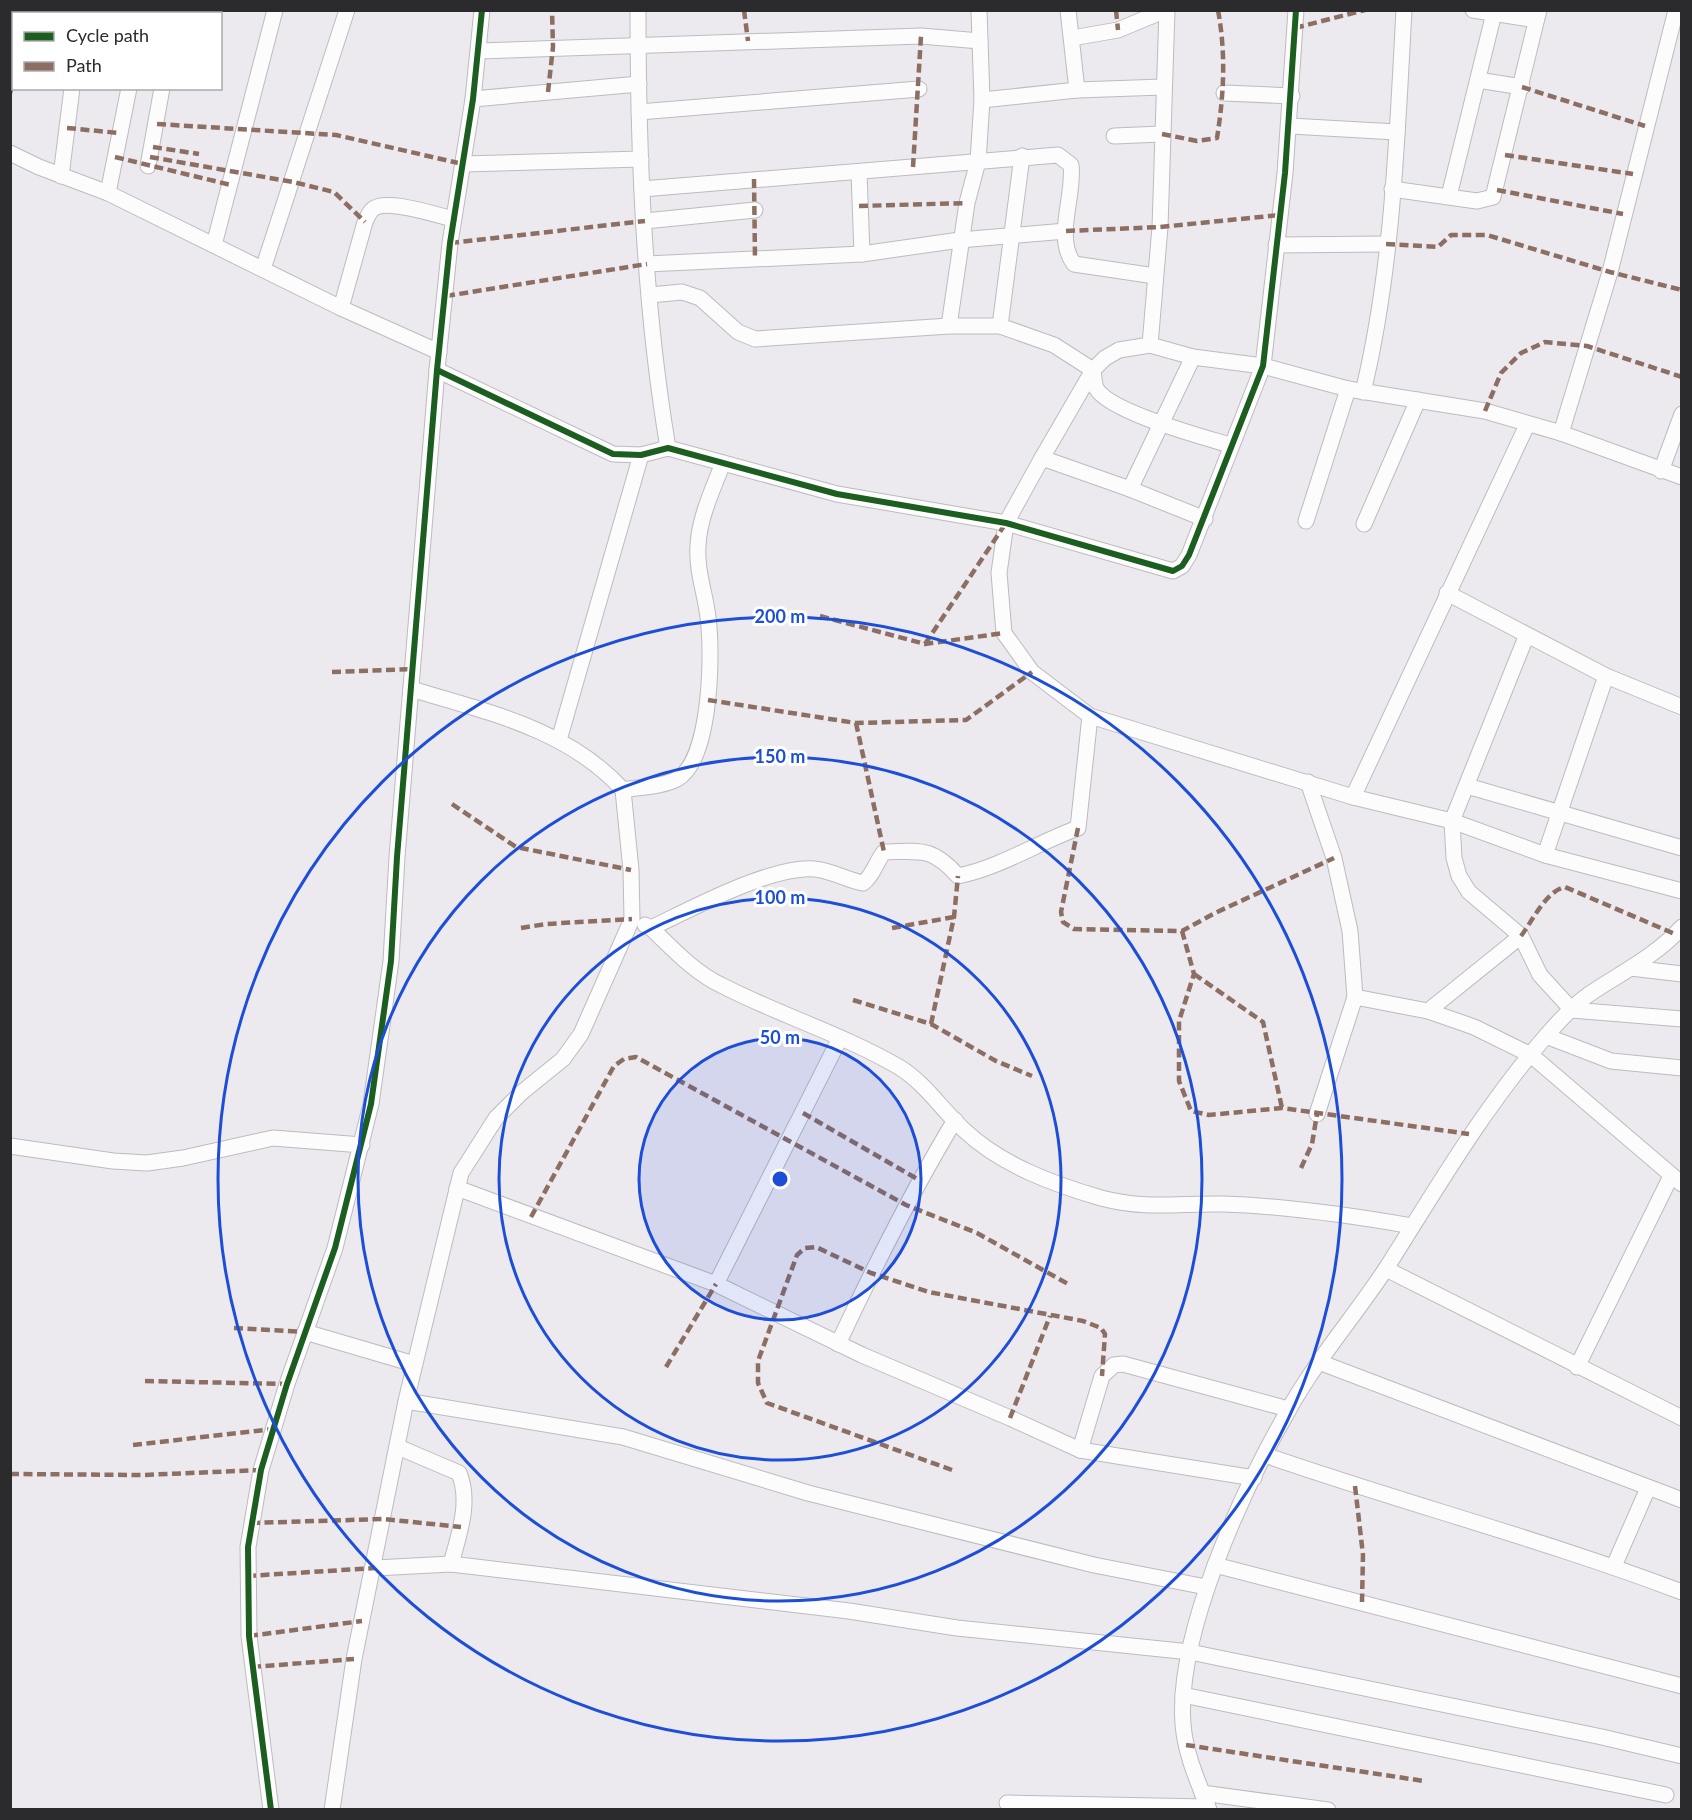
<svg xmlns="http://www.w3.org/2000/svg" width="1692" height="1820" font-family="Lato,sans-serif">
  <rect width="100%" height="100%" fill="#eceaef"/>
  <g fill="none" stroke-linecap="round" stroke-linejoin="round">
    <defs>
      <g id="street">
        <path d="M638 10C638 156 644 305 668 448"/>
        <polyline points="1068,10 1077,90"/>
        <polyline points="1473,10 1536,20"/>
        <polyline points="87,14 87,10"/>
        <polyline points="145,14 146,10"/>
        <polyline points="177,14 177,10"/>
        <polyline points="1072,38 1118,30 1166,10"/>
        <polyline points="479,51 921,36 980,41"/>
        <polyline points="1478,80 1522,87"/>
        <polyline points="1224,93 1292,96"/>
        <polyline points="473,99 639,84"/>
        <polyline points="982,100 1077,90 1163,87"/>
        <polyline points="639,112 919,89"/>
        <polyline points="1290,126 1397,132"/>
        <polyline points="1114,136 1162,134"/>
        <polyline points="10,153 39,167 108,193 341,308 439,352"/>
        <polyline points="463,164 641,159"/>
        <polyline points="148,166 162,88"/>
        <polyline points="859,172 862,254"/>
        <polyline points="61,176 72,88"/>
        <path d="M642 189 1058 155 1071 165C1075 196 1054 237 1074 264L1155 276"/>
        <polyline points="1392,189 1477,201 1493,197 1539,10"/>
        <polyline points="108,193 129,88"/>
        <polyline points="1449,196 1494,13"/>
        <polyline points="645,221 755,210"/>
        <polyline points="214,245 275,10"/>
        <polyline points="1276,245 1386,244"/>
        <polyline points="647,264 862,254 960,240 1066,231"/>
        <polyline points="263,269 347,10"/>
        <path d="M650 295 682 292 700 298 738 332 755 339 949 326H1000L1054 345 1093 370C1094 375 1094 383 1096 388 1109 412 1203 437 1230 445"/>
        <path d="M341 308 365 222C367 218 369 212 373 209 386 198 436 215 453 219"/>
        <polyline points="949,326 967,203 978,161 982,100 979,10"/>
        <polyline points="1000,326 1022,156"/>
        <polyline points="1150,345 1160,227 1167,10"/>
        <polyline points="437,370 613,454 641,455 668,448 837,494 1006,523 1173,571 1182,566 1189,555 1263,366 1285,173 1296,10"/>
        <path d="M1363 392C1393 268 1397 137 1404 10"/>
        <polyline points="1561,433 1610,272 1676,10"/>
        <polyline points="1042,458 1093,370 1105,358 1119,350 1150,345 1193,357 1263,366 1348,389 1485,411 1561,433 1682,477"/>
        <polyline points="1661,471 1682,414"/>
        <polyline points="1130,489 1193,357"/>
        <polyline points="1205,519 1130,489 1042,458 1006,523 999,573 1004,633 1032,672 1090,716 1353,797 1452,821 1545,855 1682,891"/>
        <polyline points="1306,521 1348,389"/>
        <polyline points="1364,524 1418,400"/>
        <polyline points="1447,593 1606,676 1682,707"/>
        <polyline points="1526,637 1452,821 1454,858 1459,876 1469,892 1521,936 1540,975 1572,1010 1682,1019"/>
        <path d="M411 689C487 712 568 729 623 790"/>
        <polyline points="559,740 641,455"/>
        <polyline points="1308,782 1334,858 1350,931 1355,997"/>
        <polyline points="1467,786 1682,848"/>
        <polyline points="1353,797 1527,425"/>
        <polyline points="1545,855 1606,676"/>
        <path d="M645 925 651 928C691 909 770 866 814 869 830 870 847 880 863 883 873 876 876 862 884 852 921 851 932 847 958 876 1001 867 1037 843 1078 828L1090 716"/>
        <path d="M651 928C673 949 694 972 721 985 779 1015 842 1034 899 1067 925 1083 942 1110 964 1130 1001 1165 1053 1184 1101 1198 1147 1210 1178 1203 1223 1204 1287 1206 1349 1215 1412 1226"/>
        <polyline points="1631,968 1682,974"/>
        <polyline points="1428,1011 1474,1027 1531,1055 1682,1184"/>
        <polyline points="1546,1036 1611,1061 1682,1068"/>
        <polyline points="1317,1114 1355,997 1428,1011 1521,936"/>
        <polyline points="10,1146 113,1161 147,1163 183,1158 273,1138 362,1145"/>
        <polyline points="457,1188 716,1284 862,1355 1010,1418 1080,1450 1254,1478"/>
        <polyline points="1386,1269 1682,1418"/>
        <polyline points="716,1284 840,1038"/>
        <polyline points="305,1332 414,1364"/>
        <path d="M838 1344C874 1267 911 1193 955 1120"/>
        <polyline points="1319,1362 1682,1500"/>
        <polyline points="1577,1367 1671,1176"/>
        <polyline points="406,1401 623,1437 808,1493 1094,1565 1206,1587"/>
        <path d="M398 1447 459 1473C471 1502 459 1534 451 1564"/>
        <polyline points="1080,1450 1102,1376 1114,1365 1123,1364 1288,1409"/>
        <path d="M1265 1455C1403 1503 1545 1540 1682 1592"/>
        <polyline points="1215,1565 1682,1686"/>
        <polyline points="1614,1566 1648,1488"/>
        <polyline points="375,1568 451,1564 849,1611 957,1628 1190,1652 1602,1737 1682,1756"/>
        <polyline points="1183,1695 1666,1795"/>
        <polyline points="1202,1793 1328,1810"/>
        <polyline points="1007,1803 1208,1807"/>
        <polyline points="271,1810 249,1636 248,1547 261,1470 287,1384 335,1248 371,1104 391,961 397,857 437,370 450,243 473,99 482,10"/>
        <path d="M332 1810 354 1659 406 1401 461 1173 496 1118 521 1093 563 1059 581 1034 632 919 631 870 623 790C639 787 662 787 677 779 710 761 712 662 709 628 708 600 696 574 698 546 699 518 713 489 723 463"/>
        <path d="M1209 1810C1198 1782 1185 1753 1183 1724 1176 1634 1243 1489 1288 1411 1316 1360 1355 1316 1387 1267 1437 1188 1484 1107 1546 1036 1558 1022 1573 1006 1588 995 1619 974 1656 956 1682 927"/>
      </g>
    </defs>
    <!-- street casing -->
    <use href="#street" stroke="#bcbbbe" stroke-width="17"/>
    <!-- street -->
    <use href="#street" stroke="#fcfcfd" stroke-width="15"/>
    <!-- quiet -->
    <g stroke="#8d6e63" stroke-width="4.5" stroke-dasharray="9 4.5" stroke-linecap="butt">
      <polyline points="744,10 748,41"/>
      <polyline points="1116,10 1118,30"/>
      <polyline points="32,14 33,10"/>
      <polyline points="1295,28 1365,10"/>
      <polyline points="1522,87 1645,126"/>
      <polyline points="548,92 553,47 552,10"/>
      <polyline points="10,93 14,80"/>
      <polyline points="157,124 336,135 463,164"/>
      <polyline points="67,128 119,133"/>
      <path d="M1162 134 1197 141 1217 138C1224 94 1226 54 1218 10"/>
      <polyline points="153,147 199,154"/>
      <polyline points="1505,155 1633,174"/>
      <polyline points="115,157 231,185"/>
      <polyline points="150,157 293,182 334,192 365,222"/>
      <polyline points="913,167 921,36"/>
      <polyline points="754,179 755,259"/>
      <polyline points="1497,190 1623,214"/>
      <polyline points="859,206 967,203"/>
      <polyline points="1066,231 1160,227 1280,215"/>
      <polyline points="450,243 645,221"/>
      <polyline points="1386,244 1438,247 1451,235 1487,235 1610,272 1682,290"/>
      <polyline points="446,296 647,264"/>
      <polyline points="1485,411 1501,373 1521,353 1545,342 1587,346 1682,377"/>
      <polyline points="820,616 925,644 1004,633"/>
      <polyline points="925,644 1006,523"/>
      <polyline points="332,672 412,669"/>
      <polyline points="708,700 856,723 966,720 1032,672"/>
      <polyline points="856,723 884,852"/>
      <polyline points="452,804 516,847 631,870"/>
      <polyline points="1078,828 1061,912 1063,922 1074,929 1182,931 1215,913 1334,858"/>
      <polyline points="521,928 546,924 632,919"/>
      <polyline points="892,928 954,917"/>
      <polyline points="1182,931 1194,974 1179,1021 1179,1081 1191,1111 1209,1115 1282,1108 1469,1134"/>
      <path d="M1521 936C1533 920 1546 891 1565 887L1675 934"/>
      <polyline points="1194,974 1263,1022 1282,1108"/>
      <polyline points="853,1000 931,1024 996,1061 1032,1076"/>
      <polyline points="931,1024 954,917 958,876"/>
      <polyline points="803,1113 919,1180"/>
      <polyline points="1301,1168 1312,1144 1317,1114"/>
      <polyline points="531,1217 614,1066 624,1059 636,1057 906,1205 977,1233 1068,1284"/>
      <polyline points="234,1328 305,1332"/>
      <polyline points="666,1367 716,1284"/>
      <polyline points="145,1381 287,1384"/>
      <polyline points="1010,1418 1050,1316"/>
      <polyline points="133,1445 273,1429"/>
      <polyline points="952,1470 767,1403 758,1383 758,1361 797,1255 805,1248 816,1247 871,1273 929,1292 1083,1321 1101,1328 1105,1334 1102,1376"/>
      <polyline points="10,1474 143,1475 261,1470"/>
      <polyline points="1355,1486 1363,1555 1362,1602"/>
      <polyline points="251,1523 383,1519 461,1527"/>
      <polyline points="247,1576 375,1568"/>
      <polyline points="249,1636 362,1621"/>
      <polyline points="252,1667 354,1659"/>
      <polyline points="1186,1745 1424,1781"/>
    </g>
    <defs>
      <g id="cycleway">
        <polyline points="437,370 613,454 641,455 668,448 837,494 1006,523 1173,571 1182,566 1189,555 1263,366 1285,173 1296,10"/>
        <polyline points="271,1810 249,1636 248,1547 261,1470 287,1384 335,1248 371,1104 391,961 397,857 437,370 450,243 473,99 482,10"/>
      </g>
    </defs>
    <!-- cycleway casing -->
    <use href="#cycleway" stroke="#fff" stroke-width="10"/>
    <!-- cycleway -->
    <use href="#cycleway" stroke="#1b5e20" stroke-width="6"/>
  </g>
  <!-- distance rings -->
  <circle cx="780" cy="1179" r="141" fill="#1d4ed8" fill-opacity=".12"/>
  <g fill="none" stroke="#1d4ed8" stroke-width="3">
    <circle cx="780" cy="1179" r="141"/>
    <circle cx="780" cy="1179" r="281"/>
    <circle cx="780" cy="1179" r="422"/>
    <circle cx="780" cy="1179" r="562"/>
  </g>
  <circle cx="780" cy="1179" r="9" fill="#1d4ed8" stroke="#fff" stroke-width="3"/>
  <g font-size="18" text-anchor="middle" font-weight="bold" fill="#1d4ed8" stroke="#fff" stroke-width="6" stroke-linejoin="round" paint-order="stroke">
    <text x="780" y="623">200 m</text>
    <text x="780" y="763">150 m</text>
    <text x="780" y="904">100 m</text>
    <text x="780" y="1044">50 m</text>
  </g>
  <!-- border -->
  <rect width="1692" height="1820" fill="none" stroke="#2b2a2c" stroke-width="24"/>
  <!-- legend -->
  <rect x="12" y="12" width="210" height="78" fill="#ffffff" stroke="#aaaaab" stroke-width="1.5"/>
  <rect x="24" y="32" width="30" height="9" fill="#1b5e20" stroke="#aaaaab" stroke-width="1.5"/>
  <text x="66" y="42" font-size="18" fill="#2b2a2c">Cycle path</text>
  <rect x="24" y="62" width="30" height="9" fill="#8d6e63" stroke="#aaaaab" stroke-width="1.5"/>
  <text x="66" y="72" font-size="18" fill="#2b2a2c">Path</text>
</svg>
